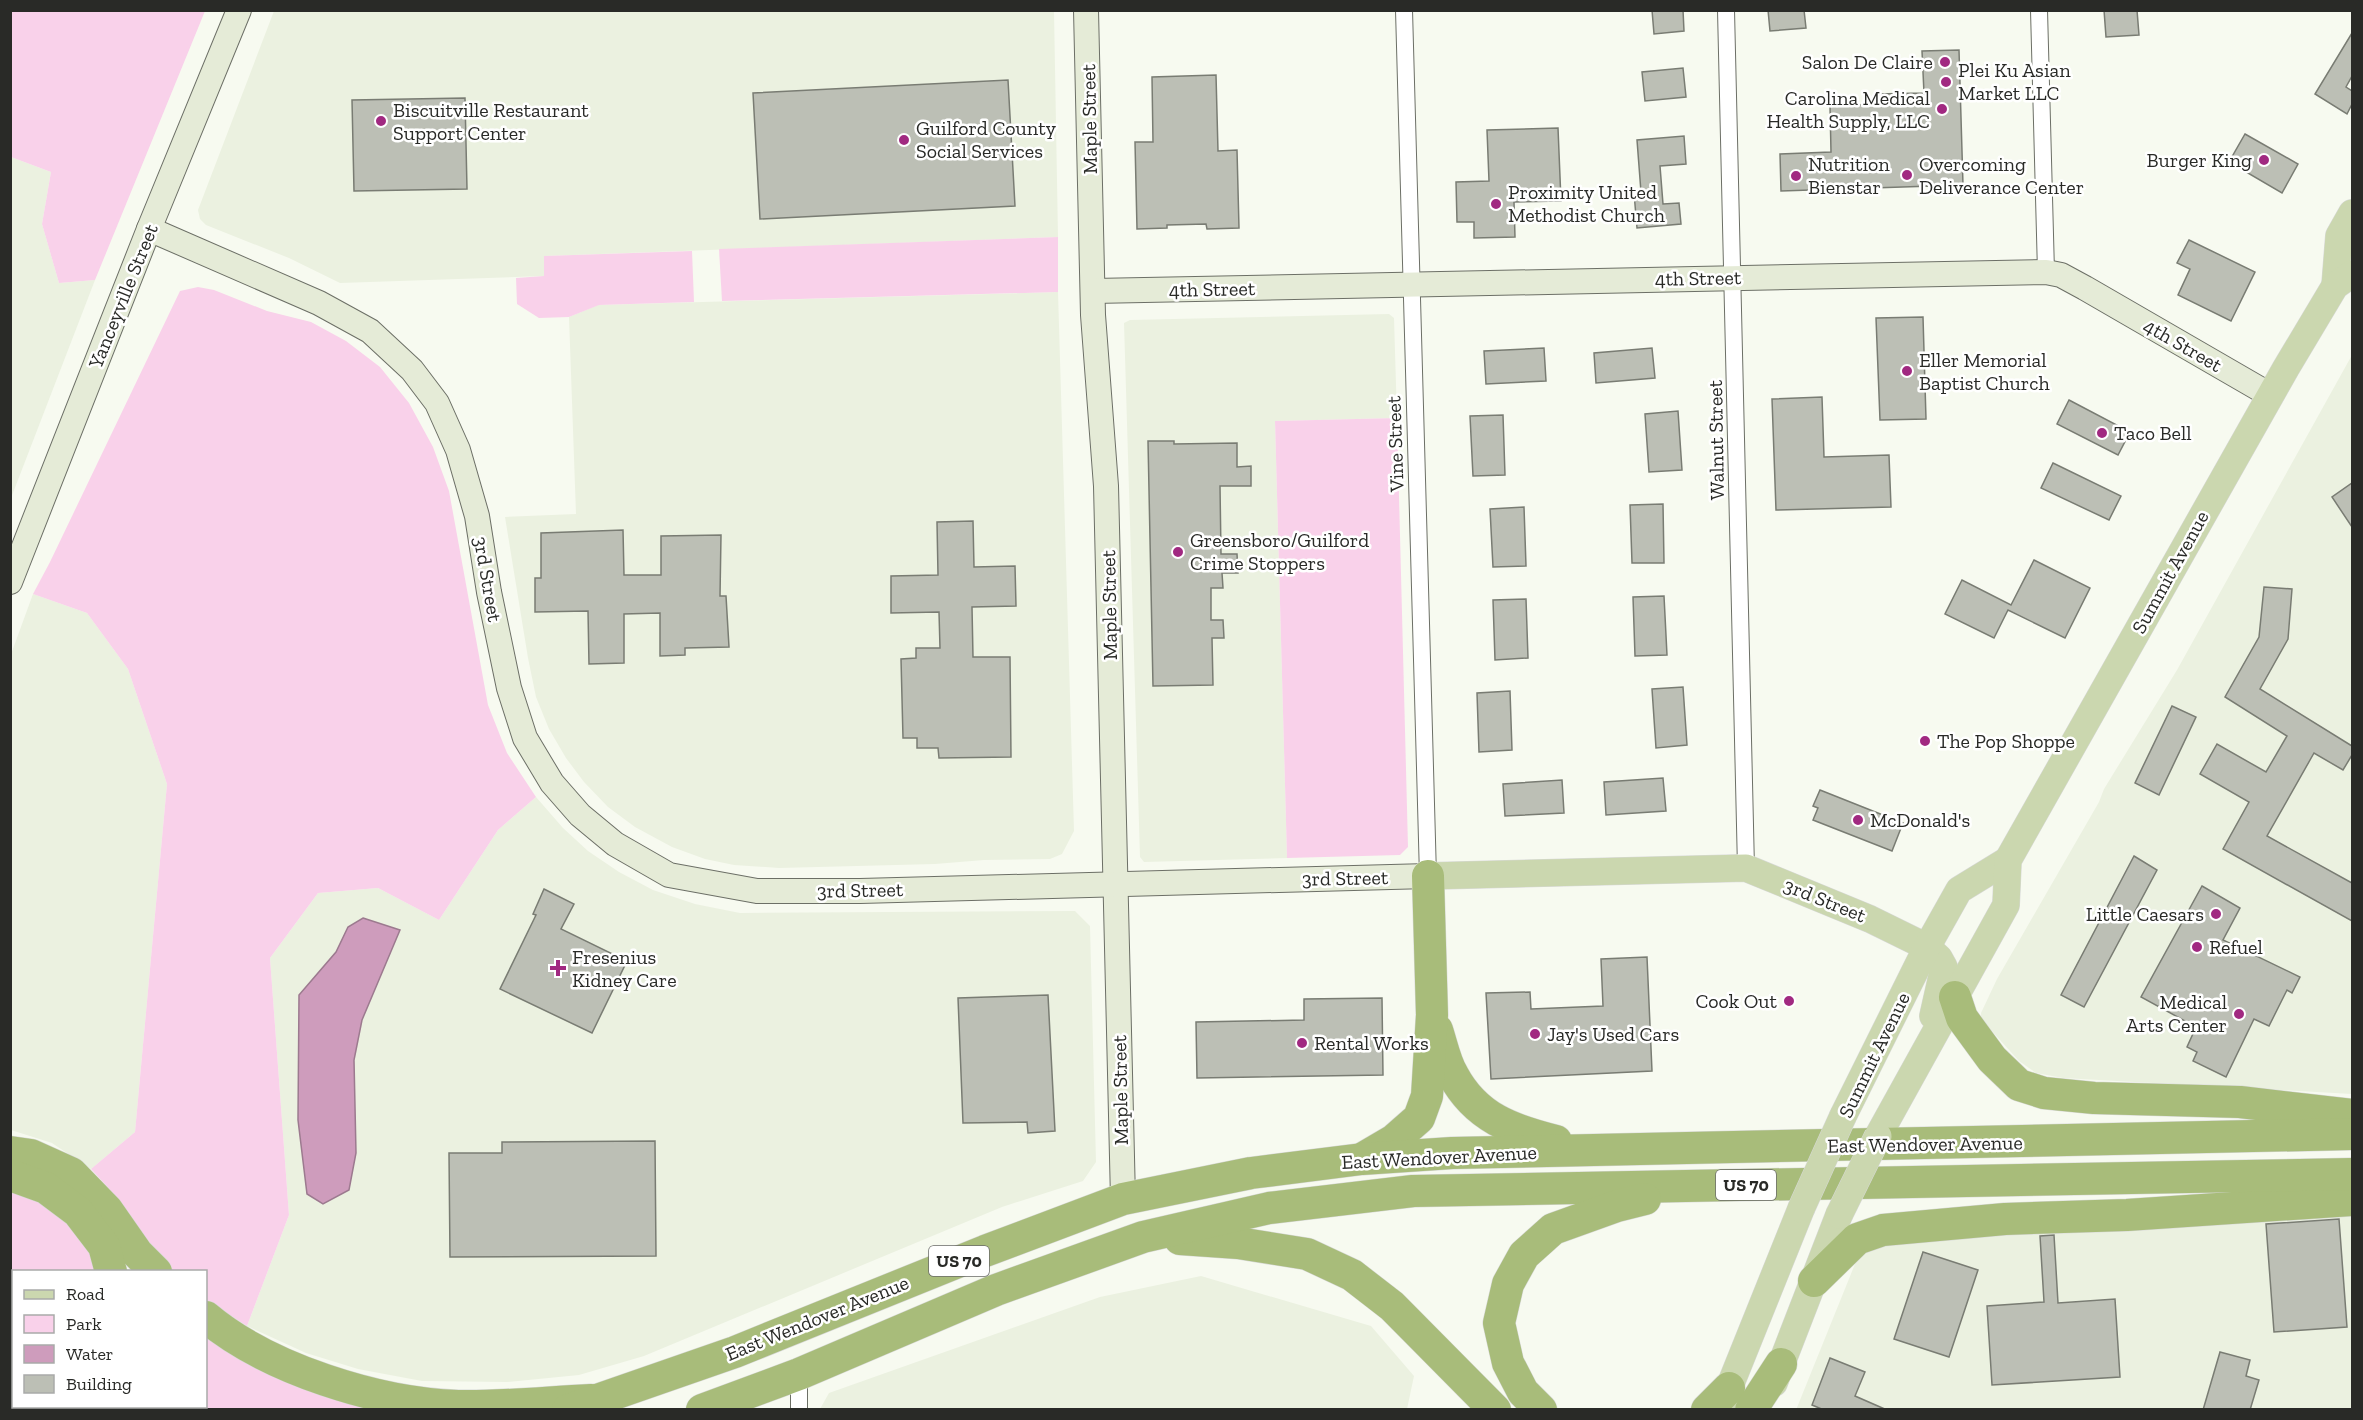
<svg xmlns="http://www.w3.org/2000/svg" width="2363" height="1420" font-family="'Zilla Slab',serif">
  <rect width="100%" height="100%" fill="#f7faf0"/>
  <!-- built -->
  <g fill="#ebf1e0">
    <polygon points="274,11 1054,11 1058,237 545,256 544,276 340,283 289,258 206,225 200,219 198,210"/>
    <polygon points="11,157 51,172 42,224 59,283 95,280 11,498"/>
    <polygon points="1058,292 1074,831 1062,854 1050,859 984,860 935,864 779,868 734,865 705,859 672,847 635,827 608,807 584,782 566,758 549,729 536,697 528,658 505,517 576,514 569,317 598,305"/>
    <polygon points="1389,314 1394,318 1397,418 1275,421 1287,858 1144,862 1140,857 1124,323 1130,320"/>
    <polygon points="2352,355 2352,1094 2063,1078 2036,1073 2019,1061 1981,1019 1981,1013 1997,979 2099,802 2104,789 2177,670"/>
    <polygon points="33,594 87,613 128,669 167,784 135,1132 91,1169 52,1143 11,1130 10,657"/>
    <polygon points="536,797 563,828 588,851 619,872 653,890 695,904 740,913 1075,911 1090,926 1096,1162 1083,1181 1002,1207 644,1356 579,1375 507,1382 422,1381 358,1369 306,1353 247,1326 289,1215 270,958 318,893 378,888 439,920 498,830"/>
    <polygon points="2352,1214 2352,1409 1796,1410 1857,1259 1866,1249 1916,1240"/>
    <polygon points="1201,1276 1371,1326 1414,1376 1407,1409 820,1409 829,1393 1100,1297"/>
  </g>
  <!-- green -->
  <g fill="#f9d1ea">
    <polygon points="10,11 205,11 95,280 59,283 42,224 51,172 11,157"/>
    <polygon points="1058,237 1058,292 722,301 719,249"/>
    <polygon points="692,251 694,302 599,305 569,317 539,318 517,304 516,278 544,276 544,256"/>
    <polygon points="198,287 214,290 267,311 311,322 346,341 380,367 409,403 433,447 449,491 488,705 507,753 536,797 498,830 439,920 378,888 318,893 270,958 289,1215 247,1326 206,1300 206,1272 172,1271 170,1269 137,1234 112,1192 91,1169 135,1132 167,784 128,669 87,613 33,594 50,562 180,291"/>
    <polygon points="1397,418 1408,847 1400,855 1287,858 1275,421"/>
    <polygon points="10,1183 65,1214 87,1242 98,1271 14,1272 14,1406 50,1407 46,1409 11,1409"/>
    <polygon points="206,1329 423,1410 83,1410 86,1406 206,1406"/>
  </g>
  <!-- water -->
  <polygon fill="#ce9cbc" stroke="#9c7a8f" stroke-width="1.5" points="363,918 400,930 362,1020 354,1060 356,1153 349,1190 323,1204 307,1194 298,1120 299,995 336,952 348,927"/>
  <!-- building -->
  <g fill="#bcbfb5" stroke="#797c73" stroke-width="1.5">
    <polygon points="1652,10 1683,10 1684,31 1654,34"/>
    <polygon points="1768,10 1804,10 1806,28 1770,31"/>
    <polygon points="2104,10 2137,10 2139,35 2106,37"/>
    <polygon points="2352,33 2352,76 2346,87 2352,91 2352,104 2347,114 2315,94"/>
    <polygon points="1959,50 1963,185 1781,191 1780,154 1831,152 1830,106 1876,104 1876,94 1924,93 1922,51"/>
    <polygon points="1683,68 1686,97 1645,101 1642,72"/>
    <polygon points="1216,75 1218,151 1237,150 1239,228 1207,229 1206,224 1167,225 1167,228 1137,229 1135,142 1153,142 1152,77"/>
    <polygon points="1008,80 1015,206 760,219 753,93"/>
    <polygon points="465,98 467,189 354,191 352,100"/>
    <polygon points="1558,128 1561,201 1514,202 1515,237 1474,238 1474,222 1457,222 1456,182 1489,181 1487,130"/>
    <polygon points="2245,134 2298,164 2282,193 2229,162"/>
    <polygon points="1684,136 1686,164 1660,166 1663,204 1679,203 1681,224 1637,228 1634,193 1641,192 1637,140"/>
    <polygon points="2189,240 2255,272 2231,321 2178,295 2190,269 2177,263"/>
    <polygon points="1923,317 1926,419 1880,420 1876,318"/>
    <polygon points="1544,348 1546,381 1486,384 1484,351"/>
    <polygon points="1652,348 1655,378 1596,383 1594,353"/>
    <polygon points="1822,397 1824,457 1889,455 1891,507 1776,510 1772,399"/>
    <polygon points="2069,400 2130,432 2118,455 2057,424"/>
    <polygon points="1678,411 1682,470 1649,472 1645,414"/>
    <polygon points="1503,415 1505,475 1473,476 1470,416"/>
    <polygon points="1148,441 1174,441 1174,444 1237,443 1237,467 1251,466 1251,486 1220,486 1221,554 1237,554 1238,573 1222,573 1223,588 1211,588 1211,620 1223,620 1224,638 1212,638 1213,685 1153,686"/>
    <polygon points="2053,463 2121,496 2109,520 2041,488"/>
    <polygon points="2352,483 2352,527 2332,497"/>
    <polygon points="1663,504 1664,563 1632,563 1630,505"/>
    <polygon points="1524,507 1526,566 1493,567 1490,509"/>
    <polygon points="973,521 974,567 1015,566 1016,606 972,607 973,657 1010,657 1011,757 939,758 938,748 917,748 917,738 903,738 901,659 916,658 916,648 940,648 939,612 891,613 891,576 938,575 937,522"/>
    <polygon points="623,530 624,575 661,575 661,536 721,535 720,596 726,596 729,647 685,648 685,655 660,656 660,613 624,614 624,663 589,664 588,611 535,612 535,578 541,578 541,533"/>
    <polygon points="2034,560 2090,588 2065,638 2008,610 1994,638 1945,614 1962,580 2011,605"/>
    <polygon points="2264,587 2292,589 2288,639 2260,689 2352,746 2352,755 2343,770 2314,753 2267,836 2352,883 2352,921 2223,849 2249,802 2200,774 2217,744 2266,772 2287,736 2225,697 2259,637"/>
    <polygon points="1664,596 1667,655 1635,656 1633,597"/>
    <polygon points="1526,599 1528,658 1495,660 1493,600"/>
    <polygon points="1683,687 1687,745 1656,748 1652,689"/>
    <polygon points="1510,691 1512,750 1479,752 1477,693"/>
    <polygon points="2172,706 2196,717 2159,795 2135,783"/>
    <polygon points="1663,778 1666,811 1606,815 1604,782"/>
    <polygon points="1562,780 1564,813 1505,816 1503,784"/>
    <polygon points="1820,790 1903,823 1892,851 1813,820 1818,808 1813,806"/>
    <polygon points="2134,856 2157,870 2084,1007 2061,995"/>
    <polygon points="2202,886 2240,908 2223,940 2300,977 2292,993 2287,990 2269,1026 2254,1019 2226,1077 2193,1061 2197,1052 2187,1047 2196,1027 2141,997"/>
    <polygon points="544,889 574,904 561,929 627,961 592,1033 500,989 536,915 533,914"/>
    <polygon points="1647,957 1652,1071 1491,1079 1486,993 1530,992 1531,1009 1603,1006 1601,959"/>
    <polygon points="1048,995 1055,1131 1028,1133 1027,1122 963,1123 958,998"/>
    <polygon points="1382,998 1383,1075 1197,1078 1196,1022 1304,1020 1304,999"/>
    <polygon points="655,1141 656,1256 450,1257 449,1153 502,1153 502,1142"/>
    <polygon points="2339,1219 2347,1327 2274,1332 2266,1224"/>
    <polygon points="2054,1235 2058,1303 2115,1299 2120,1377 1992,1385 1987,1306 2044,1302 2040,1236"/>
    <polygon points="1923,1252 1978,1270 1949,1357 1894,1339"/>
    <polygon points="2220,1352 2250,1360 2246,1376 2259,1380 2250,1410 2203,1410"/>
    <polygon points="1830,1358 1865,1372 1855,1396 1887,1410 1824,1410 1812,1405"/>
  </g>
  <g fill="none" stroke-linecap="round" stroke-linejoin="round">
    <defs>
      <g id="street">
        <polyline points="1404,10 1428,876"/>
        <polyline points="1726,10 1746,868"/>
        <polyline points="2039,10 2046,272"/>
        <polyline points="799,1374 799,1410"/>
      </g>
      <g id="secondary">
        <polyline points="1086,10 1093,315 1106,486 1123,1199"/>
        <polyline points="149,229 319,303 370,331 412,370 437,403 458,450 477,516 489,592 509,688 525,738 552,783 580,815 615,844 669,875 757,891 860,891 1428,876"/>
        <polyline points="1093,291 2046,272 2061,275 2085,288 2270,395"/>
        <polyline points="10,582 149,229 239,10"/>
      </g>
      <g id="primary">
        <polyline points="2335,286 2339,236 2352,213"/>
        <polyline points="1428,876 1746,868 1870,919 1927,947 1939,958 1944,967 1933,1016"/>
        <polyline points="1843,1116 1927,947 1959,890 2008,860"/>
        <polyline points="1878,1136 2006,905 2008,860 2286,368 2335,286 2352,274"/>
        <polyline points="1774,1383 1839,1215"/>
        <polyline points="1721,1408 1801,1209"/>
      </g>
      <g id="highway">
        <polyline points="1955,997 1962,1018 1992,1059 2019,1085 2044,1093 2094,1098 2240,1102 2352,1115"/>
        <path d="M1437 1030C1442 1045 1445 1062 1453 1075 1476 1118 1512 1130 1556 1141"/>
        <polyline points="10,1152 31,1155 71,1173 107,1210 137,1253 156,1272"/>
        <polyline points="1365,1157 1394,1140 1419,1118 1427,1096 1432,1015 1428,876"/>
        <polyline points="10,1175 46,1188 78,1212 104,1246 111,1272"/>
        <polyline points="1180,1239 1238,1243 1307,1254 1352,1275 1392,1306 1495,1410"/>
        <polyline points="1814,1281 1857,1239 1883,1230 2005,1219 2127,1215 2352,1200"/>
        <path d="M206 1317C268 1369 377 1403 458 1406 501 1407 547 1402 591 1400"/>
        <polyline points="75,1410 77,1406"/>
        <polyline points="568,1410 735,1352 985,1251 1123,1199 1251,1173 1362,1159 1452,1153 2352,1134"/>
        <polyline points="702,1410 799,1374 996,1290 1143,1237 1269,1208 1413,1191 2352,1174"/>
        <polyline points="1541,1410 1523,1392 1508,1363 1499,1323 1508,1284 1524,1255 1553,1229 1617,1206 1645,1199"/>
        <polyline points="1707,1410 1729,1388"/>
        <polyline points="1751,1410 1781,1364"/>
      </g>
    </defs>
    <!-- street casing -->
    <use href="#street" stroke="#6c6f66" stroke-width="18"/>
    <!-- secondary casing -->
    <use href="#secondary" stroke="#6c6f66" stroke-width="26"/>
    <!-- primary casing -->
    <use href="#primary" stroke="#d8d9d8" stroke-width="28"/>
    <!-- highway casing -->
    <use href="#highway" stroke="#d8d9d8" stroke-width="33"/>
    <!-- street -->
    <use href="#street" stroke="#fff" stroke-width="16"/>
    <!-- secondary -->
    <use href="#secondary" stroke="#e5ebd7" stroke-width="24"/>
    <!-- primary -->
    <use href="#primary" stroke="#cbd7af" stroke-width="27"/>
    <!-- highway -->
    <use href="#highway" stroke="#a8bc7a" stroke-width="32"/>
    <defs>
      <g id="primary-bridge">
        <polyline points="1801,1209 1843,1116"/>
        <polyline points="1839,1215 1878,1136"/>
      </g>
    </defs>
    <!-- primary-bridge casing -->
    <use href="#primary-bridge" stroke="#d8d9d8" stroke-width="28" stroke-linecap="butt"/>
    <!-- primary-bridge -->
    <use href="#primary-bridge" stroke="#cbd7af" stroke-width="27"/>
  </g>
  <!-- markers -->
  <g fill="#a12981" stroke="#fff" stroke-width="2">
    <circle cx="1945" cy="62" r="6"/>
    <circle cx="1946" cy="82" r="6"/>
    <circle cx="1942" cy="109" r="6"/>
    <circle cx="381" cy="121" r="6"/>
    <circle cx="904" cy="140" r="6"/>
    <circle cx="2264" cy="160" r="6"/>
    <circle cx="1907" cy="175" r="6"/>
    <circle cx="1796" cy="176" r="6"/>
    <circle cx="1496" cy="204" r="6"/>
    <circle cx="1907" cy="371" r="6"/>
    <circle cx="2102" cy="433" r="6"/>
    <circle cx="1178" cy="552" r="6"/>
    <circle cx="1925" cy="741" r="6"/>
    <circle cx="1858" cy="820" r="6"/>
    <circle cx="2216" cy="914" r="6"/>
    <circle cx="2197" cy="947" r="6"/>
    <path d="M555 959h6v6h6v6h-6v6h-6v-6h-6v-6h6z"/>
    <circle cx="1789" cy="1001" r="6"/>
    <circle cx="2239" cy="1014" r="6"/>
    <circle cx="1535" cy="1034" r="6"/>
    <circle cx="1302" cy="1043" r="6"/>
  </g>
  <g text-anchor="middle" stroke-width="5" stroke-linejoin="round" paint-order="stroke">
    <!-- shield labels -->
    <g fill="#fff" stroke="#696a68" stroke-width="1.5">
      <rect x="1716" y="1170" width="60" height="30" rx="4.5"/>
      <rect x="929" y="1246" width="60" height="30" rx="4.5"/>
    </g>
    <g font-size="18" font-weight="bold" fill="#292a27">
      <text x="1746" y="1191">US 70</text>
      <text x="959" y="1267">US 70</text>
    </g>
    <!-- poi labels -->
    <g font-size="20" fill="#292a27" stroke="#fff" text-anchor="start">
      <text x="1933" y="69" text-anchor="end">Salon De Claire</text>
      <text x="1958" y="77">Plei Ku Asian<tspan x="1958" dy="23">Market LLC</tspan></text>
      <text x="1930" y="105" text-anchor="end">Carolina Medical<tspan x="1930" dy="23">Health Supply, LLC</tspan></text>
      <text x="393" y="117">Biscuitville Restaurant<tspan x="393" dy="23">Support Center</tspan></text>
      <text x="916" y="135">Guilford County<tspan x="916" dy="23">Social Services</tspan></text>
      <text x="2252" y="167" text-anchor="end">Burger King</text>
      <text x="1808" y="171">Nutrition<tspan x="1808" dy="23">Bienstar</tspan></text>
      <text x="1919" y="171">Overcoming<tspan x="1919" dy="23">Deliverance Center</tspan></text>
      <text x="1508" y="199">Proximity United<tspan x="1508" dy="23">Methodist Church</tspan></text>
      <text x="1919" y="367">Eller Memorial<tspan x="1919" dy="23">Baptist Church</tspan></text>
      <text x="2114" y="440">Taco Bell</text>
      <text x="1190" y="547">Greensboro/Guilford<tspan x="1190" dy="23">Crime Stoppers</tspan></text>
      <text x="1937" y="748">The Pop Shoppe</text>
      <text x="1870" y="827">McDonald's</text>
      <text x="2204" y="921" text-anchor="end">Little Caesars</text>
      <text x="2209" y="954">Refuel</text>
      <text x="572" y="964">Fresenius<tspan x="572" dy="23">Kidney Care</tspan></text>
      <text x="1777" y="1008" text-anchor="end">Cook Out</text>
      <text x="2227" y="1009" text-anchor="end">Medical<tspan x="2227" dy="23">Arts Center</tspan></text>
      <text x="1547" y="1041">Jay's Used Cars</text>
      <text x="1314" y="1050">Rental Works</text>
    </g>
    <!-- street labels -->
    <g font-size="20" fill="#292a27" stroke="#fff">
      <text transform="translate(1089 119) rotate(-91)" y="7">Maple Street</text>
      <text transform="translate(1698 278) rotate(-1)" y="7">4th Street</text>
      <text transform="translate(1212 289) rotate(-1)" y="7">4th Street</text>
      <text transform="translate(123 296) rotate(-68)" y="7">Yanceyville Street</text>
      <text transform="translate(2183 345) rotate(30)" y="7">4th Street</text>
      <text transform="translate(1716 440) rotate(-91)" y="7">Walnut Street</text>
      <text transform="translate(1395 444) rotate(-92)" y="7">Vine Street</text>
      <text transform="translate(2170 572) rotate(-61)" y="7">Summit Avenue</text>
      <text transform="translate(488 579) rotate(80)" y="7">3rd Street</text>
      <text transform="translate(1109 605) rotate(-91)" y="7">Maple Street</text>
      <text transform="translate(1345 878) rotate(-1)" y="7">3rd Street</text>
      <text transform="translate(860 890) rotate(-1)" y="7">3rd Street</text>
      <text transform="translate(1825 900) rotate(22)" y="7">3rd Street</text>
      <text transform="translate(1874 1055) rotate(-64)" y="7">Summit Avenue</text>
      <text transform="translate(1120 1090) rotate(-91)" y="7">Maple Street</text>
      <text transform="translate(1925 1144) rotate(-1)" y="7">East Wendover Avenue</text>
      <text transform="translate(1439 1157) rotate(-3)" y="7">East Wendover Avenue</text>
      <text transform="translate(817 1318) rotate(-22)" y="7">East Wendover Avenue</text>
    </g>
  </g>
  <!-- border -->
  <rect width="2363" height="1420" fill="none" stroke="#292a27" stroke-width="24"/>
  <!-- legend -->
  <rect x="12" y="1270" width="195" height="138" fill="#ffffff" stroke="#a9aaa9" stroke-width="1.5"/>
  <rect x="24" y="1290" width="30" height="9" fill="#cbd7af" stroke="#a9aaa9" stroke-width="1.5"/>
  <text x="66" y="1300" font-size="18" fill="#292a27">Road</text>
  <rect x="24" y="1315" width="30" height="18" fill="#f9d1ea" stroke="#a9aaa9" stroke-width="1.5"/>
  <text x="66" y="1330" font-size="18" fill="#292a27">Park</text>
  <rect x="24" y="1345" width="30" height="18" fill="#ce9cbc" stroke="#a9aaa9" stroke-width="1.5"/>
  <text x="66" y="1360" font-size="18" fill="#292a27">Water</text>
  <rect x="24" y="1375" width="30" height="18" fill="#bcbfb5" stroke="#a9aaa9" stroke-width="1.5"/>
  <text x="66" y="1390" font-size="18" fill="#292a27">Building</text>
</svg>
